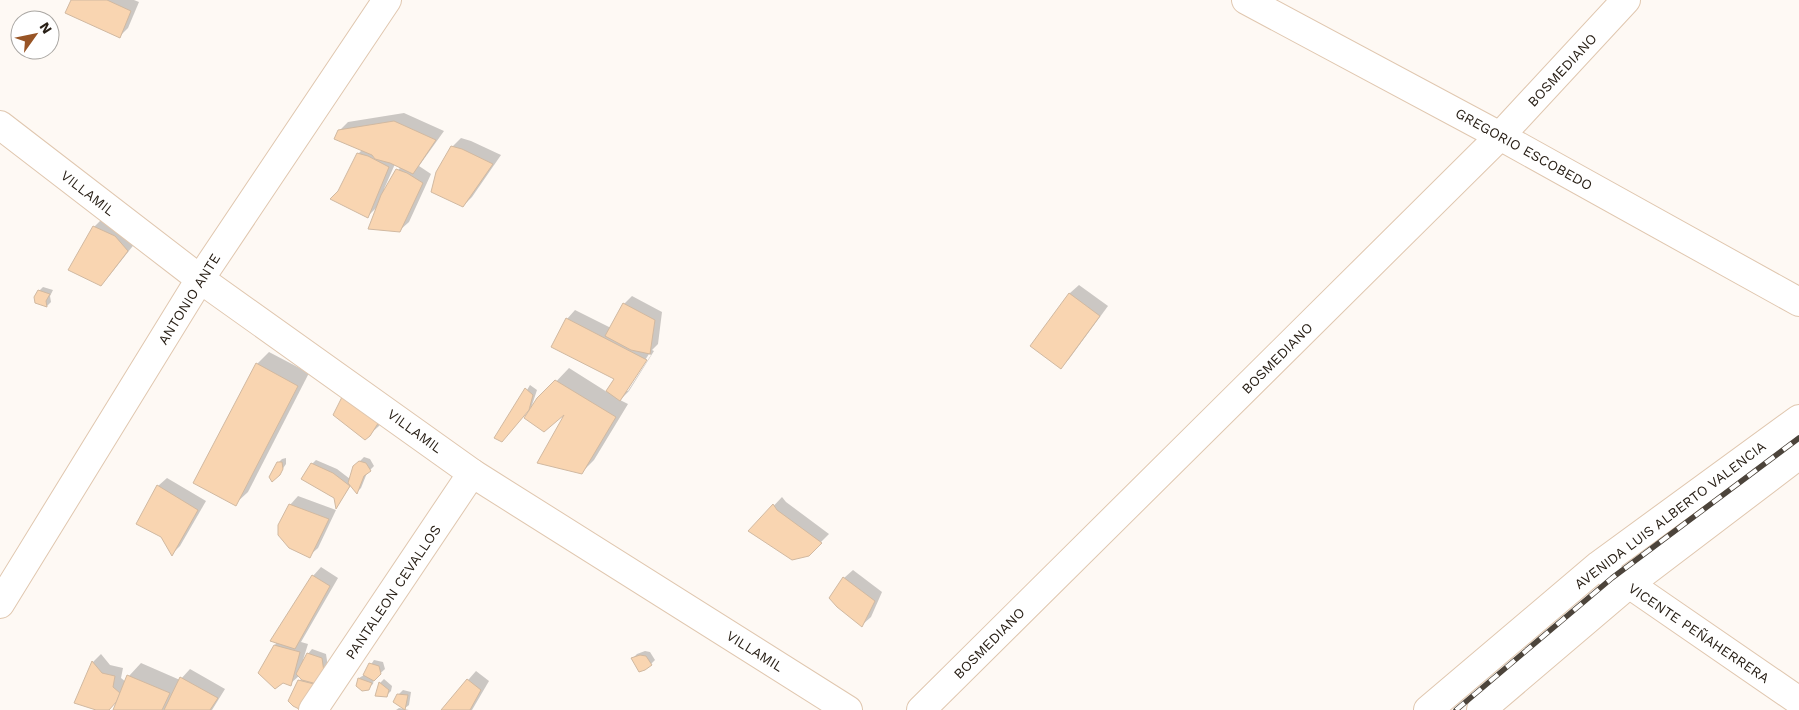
<svg xmlns="http://www.w3.org/2000/svg" width="1799" height="710" font-family="'Work Sans',sans-serif">
  <rect width="100%" height="100%" fill="#fef9f4"/>
  <!-- shadow -->
  <g fill="#0003" fill-rule="evenodd">
    <polygon points="72,0 134,0 139,2 128,28 120,36"/>
    <path d="M404 113 444 131 419 166 431 174 409 222 400 230 378 206 368 216 339 191 358 154 362 150 339 131 348 122ZM395 164 401 166 386 190 384 189Z"/>
    <polygon points="461,138 471,141 501,155 472,197 463,206 452,147"/>
    <polygon points="103,218 136,242 109,276 101,285 94,227"/>
    <polygon points="1079,285 1108,306 1069,359 1061,367 1032,345 1070,293"/>
    <polygon points="43,287 53,290 50,296 51,302 47,306 36,302 39,291"/>
    <path d="M632 296 662 312 658 344 652 350 654 351 629 391 620 400 628 404 594 460 582 472 567 411 531 409 530 407 505 436 518 405 530 385 537 390 531 408 569 368 607 392 616 379 567 319 575 310 611 328 624 304ZM649 354 651 355 628 391H625Z"/>
    <polygon points="269,352 309,373 248,492 235,504 257,364"/>
    <polygon points="392,405 379,426 369,435 334,415"/>
    <polygon points="364,457 370,459 374,466 367,473 361,488 357,492 351,485 337,506 335,497 312,464 316,460 337,469 350,479 354,467"/>
    <polygon points="286,458 286,464 279,474 278,463 282,459"/>
    <polygon points="167,478 206,501 180,546 172,554 158,486"/>
    <polygon points="298,496 336,510 318,548 309,556 290,505"/>
    <polygon points="782,497 786,502 829,534 808,555 750,531"/>
    <polygon points="321,567 338,578 301,642 308,644 303,660 312,649 326,654 328,667 307,709 289,700 302,677 300,675 290,684 275,645 313,576"/>
    <polygon points="853,570 882,592 871,617 862,625 844,578"/>
    <polygon points="645,651 650,652 655,660 651,664 633,658 637,654"/>
    <polygon points="101,654 110,665 123,668 121,678 126,682 129,676 141,663 180,680 190,669 225,689 212,710 115,710 120,695 107,710 102,710 76,702 93,662"/>
    <polygon points="374,660 383,662 385,669 374,679 373,684 368,688 357,686 359,678 364,675"/>
    <polygon points="476,671 489,681 472,710 442,710"/>
    <polygon points="384,679 392,686 391,691 386,696 377,695 380,683"/>
    <polygon points="403,690 411,692 409,705 405,708 398,695"/>
    <polygon points="399,708 409,710 410,710 396,710"/>
  </g>
  <!-- building -->
  <g fill="#f9d5b1" stroke="#d1b9a1">
    <polygon points="71,0 107,0 131,11 120,38 65,13"/>
    <polygon points="394,121 436,140 413,174 390,163 375,159 372,155 334,139 338,130"/>
    <polygon points="451,146 462,149 493,164 463,207 431,192 436,172"/>
    <polygon points="357,153 368,156 389,167 368,218 330,199 338,191"/>
    <polygon points="396,169 407,173 423,183 400,232 368,229 381,195"/>
    <polygon points="93,226 115,236 128,251 101,286 68,270"/>
    <polygon points="38,290 50,294 46,301 47,307 35,303 34,297"/>
    <polygon points="1069,293 1100,316 1061,369 1030,346"/>
    <polygon points="623,303 655,320 650,354 631,350 605,336"/>
    <polygon points="566,318 647,360 620,401 606,391 614,379 551,347"/>
    <polygon points="256,363 298,386 236,506 193,483"/>
    <polygon points="555,380 616,417 582,474 537,463 564,415 544,432 524,418 537,398"/>
    <polygon points="525,388 533,395 529,410 502,442 494,438"/>
    <polygon points="345,391 384,414 370,436 365,440 333,415"/>
    <polygon points="359,461 366,463 371,471 364,476 357,494 348,483 353,466"/>
    <polygon points="277,462 282,462 283,469 280,475 272,482 269,477"/>
    <polygon points="311,463 333,473 350,486 336,509 334,498 301,479"/>
    <polygon points="157,485 198,510 172,556 161,537 136,524"/>
    <polygon points="289,504 329,519 310,558 289,548 278,535 278,525"/>
    <polygon points="773,504 777,510 822,543 809,556 792,560 748,531"/>
    <polygon points="312,575 330,586 295,649 270,641"/>
    <polygon points="843,577 875,601 862,627 837,607 829,598"/>
    <polygon points="274,645 300,652 291,686 283,683 275,689 258,673"/>
    <polygon points="307,653 322,658 324,672 317,684 302,680 296,674"/>
    <polygon points="640,655 646,656 652,665 645,670 639,672 631,658"/>
    <polygon points="92,661 102,673 115,676 113,687 120,693 117,701 109,710 96,710 74,703"/>
    <polygon points="369,663 379,666 381,674 374,681 363,675"/>
    <polygon points="127,675 170,693 162,710 113,710"/>
    <polygon points="180,677 218,698 210,710 164,710"/>
    <polygon points="358,678 372,683 369,690 362,691 356,686"/>
    <polygon points="467,679 481,690 470,710 441,710"/>
    <polygon points="298,680 314,684 308,710 301,710 293,706 288,701"/>
    <polygon points="379,682 389,690 387,697 375,696"/>
    <polygon points="397,694 408,695 405,710 393,702"/>
  </g>
  <g fill="none" stroke-linecap="round" stroke-linejoin="round">
    <defs>
      <g id="minor">
        <polyline points="1246,0 1500,136 1799,302"/>
        <polyline points="0,125 200,279 472,473 848,710"/>
        <polyline points="1612,578 1629,584 1799,701"/>
        <polyline points="0,604 200,279 387,0"/>
        <polyline points="313,710 472,473"/>
        <polyline points="921,710 1500,136 1626,0"/>
        <polyline points="1428,710 1599,565 1799,419"/>
        <polyline points="1481,710 1629,584 1799,455"/>
      </g>
    </defs>
    <!-- minor casing -->
    <use href="#minor" stroke="#e0c7af" stroke-width="30"/>
    <!-- minor -->
    <use href="#minor" stroke="#fff" stroke-width="28"/>
    <defs>
      <polyline id="rail" points="1456,710 1612,578 1799,438"/>
    </defs>
    <!-- rail casing -->
    <use href="#rail" stroke="#4c443b" stroke-width="5.5"/>
    <!-- rail -->
    <use href="#rail" stroke="#fff" stroke-width="4" stroke-dasharray="11" stroke-linecap="butt"/>
  </g>
  <g text-anchor="middle" stroke-width="4" stroke-linejoin="round" paint-order="stroke">
    <!-- street labels -->
    <g font-size="14" fill="#292017" stroke="#fff">
      <text transform="translate(1562 70) rotate(-47)" y="5">BOSMEDIANO</text>
      <text transform="translate(1524 149) rotate(29)" y="5">GREGORIO ESCOBEDO</text>
      <text transform="translate(88 193) rotate(38)" y="5">VILLAMIL</text>
      <text transform="translate(189 299) rotate(-58)" y="5">ANTONIO ANTE</text>
      <text transform="translate(1277 358) rotate(-45)" y="5">BOSMEDIANO</text>
      <text transform="translate(415 431) rotate(36)" y="5">VILLAMIL</text>
      <text transform="translate(1670 515) rotate(-37)" y="5">AVENIDA LUIS ALBERTO VALENCIA</text>
      <text transform="translate(393 592) rotate(-56)" y="5">PANTALEON CEVALLOS</text>
      <text transform="translate(1699 633) rotate(34)" y="5">VICENTE PEÑAHERRERA</text>
      <text transform="translate(989 643) rotate(-45)" y="5">BOSMEDIANO</text>
      <text transform="translate(755 651) rotate(32)" y="5">VILLAMIL</text>
    </g>
  </g>
  <!-- north arrow -->
  <g transform="translate(35 35) rotate(57)"><circle r="24" fill="#ffffff" stroke="#a9a6a2"/>
  <path d="M0-4L9 19L0 12L-9 19Z" fill="#985425"/>
  <text y="-8" font-size="14" font-weight="bold" text-anchor="middle" fill="#292017">N</text>
  </g>
</svg>
